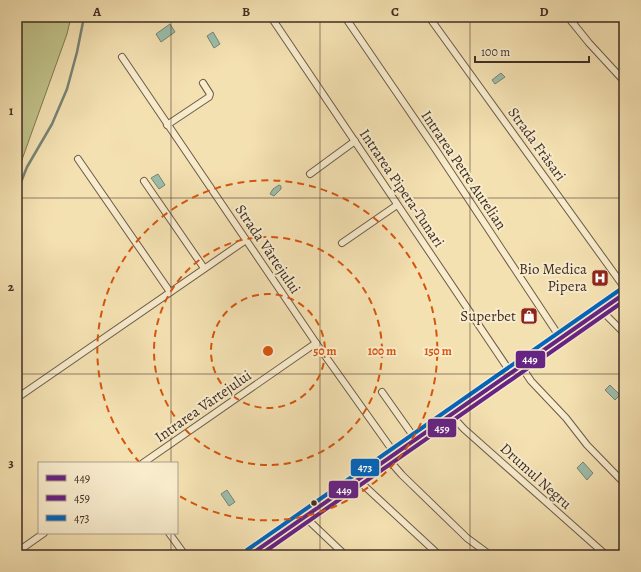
<svg xmlns="http://www.w3.org/2000/svg" width="641" height="572" font-family="Alegreya,serif">
  <rect width="100%" height="100%" fill="#f4e1b2"/>
  <filter id="stains"><feTurbulence type="fractalNoise" baseFrequency=".005" numOctaves="4"/><feColorMatrix values="0 0 0 0 .2 0 0 0 0 .09 0 0 0 0 .02 0 0 0 .5 -.17"/></filter>
  <radialGradient id="worn" r=".72"><stop offset=".6" stop-color="#630" stop-opacity="0"/><stop offset="1" stop-color="#630" stop-opacity=".3"/></radialGradient>
  <!-- green -->
  <polygon fill="#c0c289" stroke="#807856" points="17,17 71,17 67,34 19,168 17,172"/>
  <!-- water -->
  <g fill="#9cbeac" stroke="#778476">
    <polygon points="170,24 175,32 161,42 156,34"/>
    <polygon points="213,32 220,44 214,48 207,36"/>
    <polygon points="501,73 505,77 495,84 492,80"/>
    <polygon points="158,174 165,185 159,189 151,178"/>
    <polygon points="279,185 281,186 281,189 274,196 270,194 273,189"/>
    <polygon points="610,385 620,395 615,400 605,390"/>
    <polygon points="583,462 593,473 587,480 577,468"/>
    <polygon points="227,490 235,502 229,506 221,494"/>
  </g>
  <g fill="none" stroke-linecap="round" stroke-linejoin="round">
    <!-- stream -->
    <polyline stroke="#778476" stroke-width="2.5" points="17,192 27,167 52,124 67,89 77,52 84,17"/>
    <defs>
      <g id="minor">
        <polyline points="271,17 511,373"/>
        <polyline points="345,17 436,150 561,339"/>
        <polyline points="429,17 624,287"/>
        <polyline points="568,17 589,43 624,81"/>
        <polyline points="572,22 580,17"/>
        <polyline points="122,57 316,343 395,454"/>
        <polyline points="167,125 209,97 210,94 203,83"/>
        <polyline points="78,159 170,292"/>
        <polyline points="310,174 355,141"/>
        <polyline points="144,181 204,268"/>
        <polyline points="342,243 397,205"/>
        <polyline points="601,310 624,333"/>
        <polyline points="521,366 531,381 566,418 587,445 624,483"/>
        <polyline points="382,392 416,440"/>
        <polyline points="17,398 246,240"/>
        <polyline points="451,415 464,429 606,555"/>
        <polyline points="388,459 402,475 467,538 490,555"/>
        <polyline points="143,463 316,343"/>
        <polyline points="358,480 439,555"/>
        <polyline points="305,517 345,555"/>
        <polyline points="169,533 185,555"/>
        <polyline points="17,552 44,533"/>
      </g>
      <polyline id="secondary" points="250,555 624,294"/>
    </defs>
    <!-- minor casing -->
    <use href="#minor" stroke="#6c5b48" stroke-width="8"/>
    <!-- secondary casing -->
    <use href="#secondary" stroke="#3f2e24" stroke-width="10"/>
    <!-- minor -->
    <use href="#minor" stroke="#f8eccd" stroke-width="6"/>
    <!-- secondary -->
    <use href="#secondary" stroke="#f8eccd" stroke-width="9"/>
    <defs>
      <polyline id="bus-1" points="250,555 624,294"/>
      <polyline id="bus-2" points="260,555 624,301"/>
      <polyline id="bus-3" points="247,550 621,289"/>
    </defs>
    <!-- bus-1 casing -->
    <use href="#bus-1" stroke="#f8eccd" stroke-width="7"/>
    <!-- bus-2 casing -->
    <use href="#bus-2" stroke="#f8eccd" stroke-width="7"/>
    <!-- bus-3 casing -->
    <use href="#bus-3" stroke="#f8eccd" stroke-width="7"/>
    <!-- bus-1 -->
    <use href="#bus-1" stroke="#662483" stroke-width="4"/>
    <!-- bus-2 -->
    <use href="#bus-2" stroke="#662483" stroke-width="4"/>
    <!-- bus-3 -->
    <use href="#bus-3" stroke="#0065bd" stroke-width="4"/>
  </g>
  <!-- grid -->
  <path fill="none" stroke="#3f2e24" stroke-width="1" stroke-opacity="0.55" d="M171 17V463M320 17V555M470 17V555M17 198H624M17 374H624M171 533V555"/>
  <!-- distance rings -->
  <g fill="none" stroke="#d7550e" stroke-width="2" stroke-dasharray="7 5">
    <circle cx="268" cy="351" r="57"/>
    <circle cx="268" cy="351" r="114"/>
    <path d="M140 463A170 170 0 1 1 178 495"/>
  </g>
  <!-- icons -->
  <defs>
    <symbol id="hospital-square" viewBox="-11 -11 22 22"><rect x="-9" y="-9" width="18" height="18" rx="4" fill="#8f2418" stroke="#f8eccd"/><path d="M-5-5h3v3.5h4V-5h3V5h-3V1.5h-4V5h-3Z" fill="#fff"/></symbol>
    <symbol id="shop-square" viewBox="-11 -11 22 22"><rect x="-9" y="-9" width="18" height="18" rx="4" fill="#8f2418" stroke="#f8eccd"/><path d="M-5-2.5h2.3a2.7 3.5 0 0 1 5.4 0H5L5.5 6h-11ZM-1.5-2.5h3a1.5 2.3 0 0 0-3 0Z" fill="#fff"/></symbol>
  </defs>
  <g fill-rule="evenodd">
    <use href="#hospital-square" x="590" y="268" width="20" height="20"/>
    <use href="#shop-square" x="519" y="306" width="20" height="20"/>
  </g>
  <!-- markers -->
  <circle fill="#3f2e24" stroke="#f8eccd" stroke-width="1.5" cx="314" cy="503" r="3.5"/>
  <g text-anchor="middle" stroke-width="4" stroke-linejoin="round" paint-order="stroke">
    <!-- street labels -->
    <g font-size="15" fill="#3f2e24" stroke="#f8eccd">
      <text transform="translate(537 144) rotate(54)" y="5">Strada Frăsari</text>
      <text transform="translate(464 170) rotate(56)" y="5">Intrarea Petre Aurelian</text>
      <text transform="translate(402 188) rotate(56)" y="5">Intrarea Pipera-Tunari</text>
      <text transform="translate(268 249) rotate(56)" y="5">Strada Vârtejului</text>
      <text transform="translate(203 406) rotate(-35)" y="5">Intrarea Vârtejului</text>
      <text transform="translate(536 476) rotate(42)" y="5">Drumul Negru</text>
    </g>
    <!-- poi labels -->
    <g font-size="15" fill="#3f2e24" stroke="#f8eccd" text-anchor="end">
      <text x="587" y="274">Bio Medica<tspan x="587" dy="17">Pipera</tspan></text>
      <text x="516" y="321">Superbet</text>
    </g>
  </g>
  <circle cx="268" cy="351" r="6" fill="#d7550e" stroke="#f8eccd" stroke-width="2"/>
  <g font-size="12" text-anchor="middle" font-weight="bold" fill="#d7550e" stroke="#f8eccd" stroke-width="4" stroke-linejoin="round" paint-order="stroke">
    <text x="325" y="355">50 m</text>
    <text x="382" y="355">100 m</text>
    <text x="438" y="355">150 m</text>
  </g>
  <g stroke="#f8eccd" stroke-width="1.5">
    <rect x="515" y="350" width="31" height="19" rx="4" fill="#662483"/>
    <rect x="427" y="418" width="30" height="20" rx="4" fill="#662483"/>
    <rect x="350" y="458" width="30" height="19" rx="4" fill="#0065bd"/>
    <rect x="328" y="480" width="31" height="19" rx="4" fill="#662483"/>
  </g>
  <g font-size="11" text-anchor="middle" font-weight="bold" fill="#fff">
    <text x="530" y="363">449</text>
    <text x="442" y="432">459</text>
    <text x="365" y="471">473</text>
    <text x="344" y="494">449</text>
  </g>
  <!-- margin -->
  <rect width="641" height="572" fill="none" stroke="#f4e1b2" stroke-width="44"/>
  <!-- legend -->
  <rect x="38" y="462" width="140" height="72" fill="#f8eccd" stroke="#aea089"/>
  <rect x="46" y="475" width="20" height="6" fill="#662483" stroke="#aea089"/>
  <text x="74" y="482" font-size="12" fill="#3f2e24">449</text>
  <rect x="46" y="495" width="20" height="6" fill="#662483" stroke="#aea089"/>
  <text x="74" y="502" font-size="12" fill="#3f2e24">459</text>
  <rect x="46" y="515" width="20" height="6" fill="#0065bd" stroke="#aea089"/>
  <text x="74" y="522" font-size="12" fill="#3f2e24">473</text>
  <!-- scale -->
  <path d="M475 56v6h114v-6" fill="none" stroke="#3f2e24" stroke-width="2"/>
  <text x="481" y="56" font-size="12" fill="#3f2e24" stroke="#f8eccd" stroke-width="3" paint-order="stroke">100 m</text>
  <rect x="22" y="22" width="597" height="528" fill="none" stroke="#3f2e24" stroke-width="1.5"/>
  <g font-size="13" text-anchor="middle" font-weight="bold" fill="#3f2e24">
    <text x="97" y="16">A</text>
    <text x="246" y="16">B</text>
    <text x="395" y="16">C</text>
    <text x="544" y="16">D</text>
    <text x="11" y="115">1</text>
    <text x="11" y="291">2</text>
    <text x="11" y="467">3</text>
  </g>
  <rect width="100%" height="100%" filter="url(#stains)"/>
  <rect width="100%" height="100%" fill="url(#worn)"/>
</svg>
